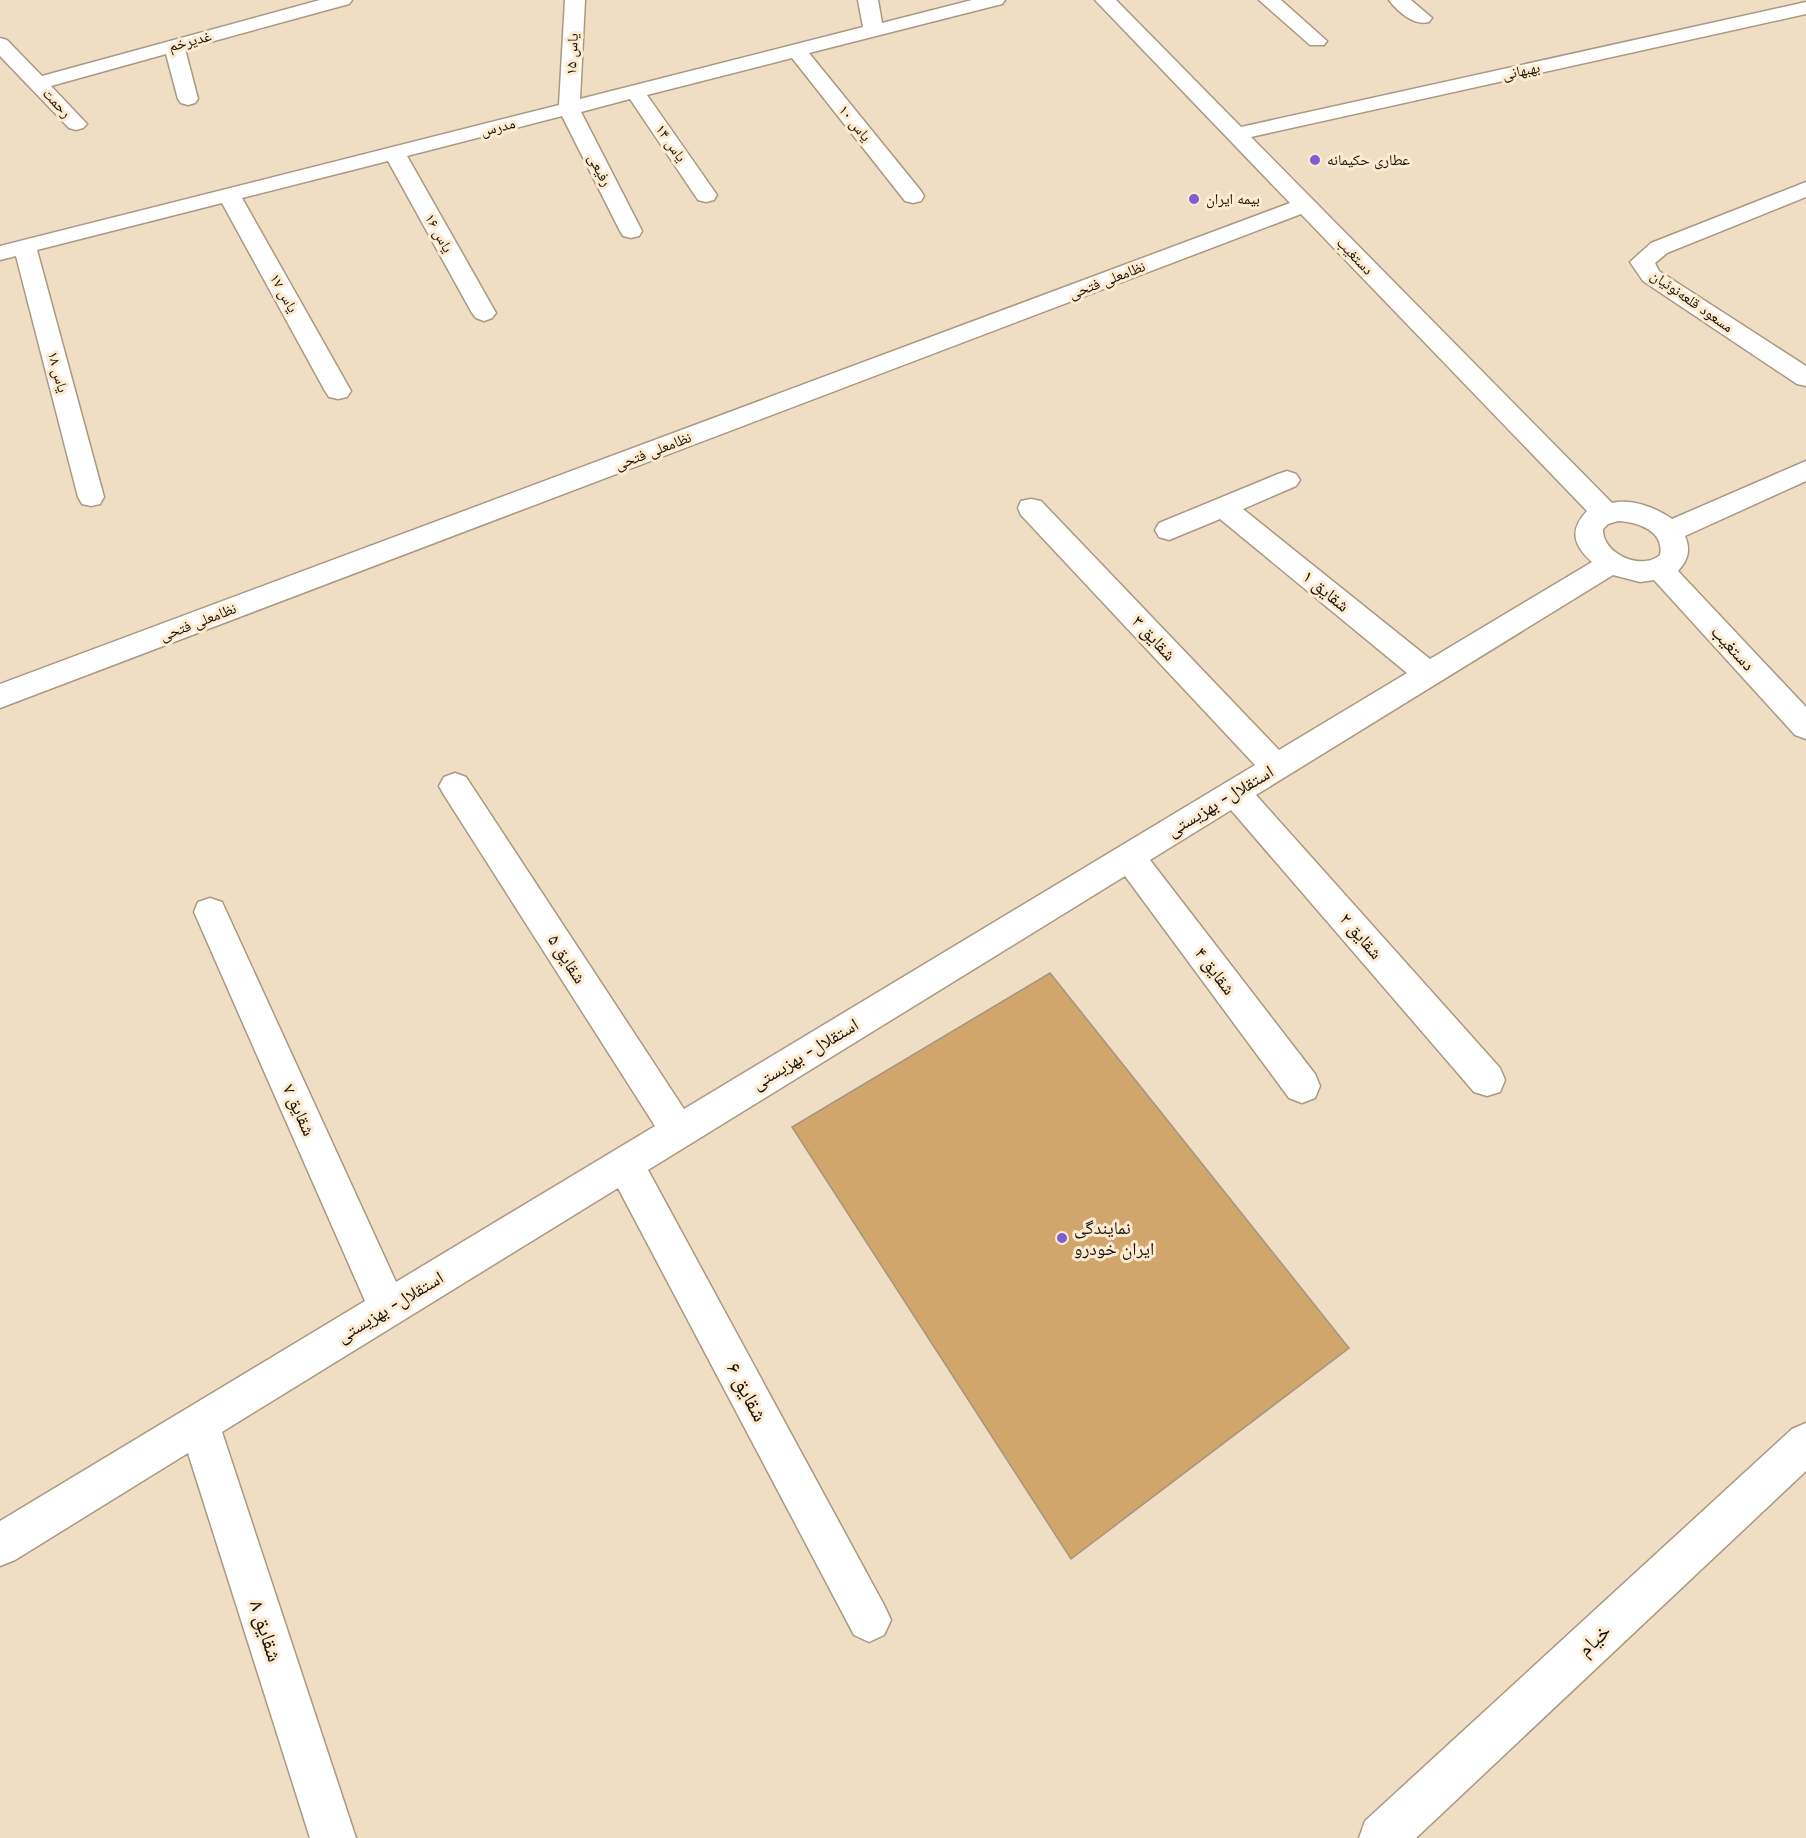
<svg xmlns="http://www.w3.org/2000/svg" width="1806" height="1838" font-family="Inter,'Noto Naskh Arabic',sans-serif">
  <rect width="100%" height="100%" fill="#efdec4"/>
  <!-- building -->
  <polygon fill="#d0a66d" stroke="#a6947d" stroke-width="1.5" points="1050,973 1349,1348 1071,1559 792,1127"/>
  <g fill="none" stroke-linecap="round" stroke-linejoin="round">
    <defs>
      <g id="minor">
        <polygon points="320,0 352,0 349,4 185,49 198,99 195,103 188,105 181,103 178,99 166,54 51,86 87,124 83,128 76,130 69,128 0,56 0,38 7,40 42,76"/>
        <polygon points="565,0 585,0 580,99 863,27 858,0 878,0 882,23 972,0 1005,0 1002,4 809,53 921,191 924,196 921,201 913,203 905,201 792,58 647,95 717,195 714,200 706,202 698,200 630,99 581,112 642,231 639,236 631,238 623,236 620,231 562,116 407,156 496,313 492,318 484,321 476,318 472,313 388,161 242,198 351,391 347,397 338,399 329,397 325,391 222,203 37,250 104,497 100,504 91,506 82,504 78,497 16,256 0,260 0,246 559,105"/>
        <path d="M1095 0H1116L1241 127 1806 2V14L1251 137 1612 503C1631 498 1657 508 1672 519L1806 461V481L1685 536C1691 550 1688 560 1678 571L1806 707V739L1795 735 1654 580 1640 582 1613 575 1256 795 1500 1068 1505 1080 1500 1092 1487 1096 1474 1092 1231 810 1150 860 1315 1074 1320 1086 1315 1098 1302 1103 1289 1098 1125 876 648 1170 884 1605 891 1620 884 1635 869 1642 854 1635 618 1188 222 1432 356 1838H310L188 1453 15 1560 0 1566V1521L365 1301 194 912 198 902 210 898 222 902 396 1282 655 1126 444 795 439 786 444 777 455 773 466 777 684 1109 1255 765 1021 515 1018 508 1021 501 1031 499 1041 501 1279 750 1407 673 1220 519 1169 540 1159 537 1155 530 1159 523 1278 474 1287 471 1296 474 1300 480 1296 486 1243 509 1430 659 1592 562C1573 545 1569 530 1587 511L1301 214 0 708V684L1290 203ZM1618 521C1638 522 1665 531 1660 555 1642 571 1602 554 1603 529L1608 524Z"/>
        <polygon points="1259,0 1281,0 1327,41 1324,45 1310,45"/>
        <path d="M1389 0H1411L1432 18 1429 22C1414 26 1398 12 1389 0Z"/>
        <polygon points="1806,182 1806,197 1667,253 1655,263 1659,271 1806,366 1806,386 1797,384 1643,281 1630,262 1651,243"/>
        <polygon points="1806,1423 1806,1471 1416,1838 1359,1838 1365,1821 1792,1429"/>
      </g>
    </defs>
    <!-- minor casing -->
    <use href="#minor" stroke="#a99981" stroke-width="3"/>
    <!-- minor -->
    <use href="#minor" fill="#fff" fill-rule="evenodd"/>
  </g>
  <!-- markers -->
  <g fill="#7e5cd6" stroke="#fdebd1" stroke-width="2">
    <circle cx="1315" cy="160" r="6"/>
    <circle cx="1194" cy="199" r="6"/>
    <circle cx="1062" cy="1238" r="6"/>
  </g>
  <g text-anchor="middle" stroke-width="6" stroke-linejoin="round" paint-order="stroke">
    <!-- far-street labels -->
    <g font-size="15" fill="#171108" stroke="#fdebd1">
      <text transform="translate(190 41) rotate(-15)" y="5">غدیرخم</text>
      <text transform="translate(572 54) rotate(-87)" y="5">یاس ۱۵</text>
      <text transform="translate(1521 71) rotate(-12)" y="5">بهبهانی</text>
      <text transform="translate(57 103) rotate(47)" y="5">رحمت</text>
      <text transform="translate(855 123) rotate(51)" y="5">یاس ۱۰</text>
      <text transform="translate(498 127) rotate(-14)" y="5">مدرس</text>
      <text transform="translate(671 143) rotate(55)" y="5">یاس ۱۴</text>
      <text transform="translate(600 170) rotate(63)" y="5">رفیعی</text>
      <text transform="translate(439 233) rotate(61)" y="5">یاس ۱۶</text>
      <text transform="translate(1355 256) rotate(46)" y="5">دستغیب</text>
      <text transform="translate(1107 280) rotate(-21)" y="5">نظامعلی فتحی</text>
      <text transform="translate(284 293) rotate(61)" y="5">یاس ۱۷</text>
      <text transform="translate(1692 301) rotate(35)" y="5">مسعود قلعه‌نوئیان</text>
      <text transform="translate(58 372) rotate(75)" y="5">یاس ۱۸</text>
      <text transform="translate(653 451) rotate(-21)" y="5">نظامعلی فتحی</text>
      <text transform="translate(198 622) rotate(-21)" y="5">نظامعلی فتحی</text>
    </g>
    <!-- far-poi labels -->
    <g font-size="15" fill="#171108" stroke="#fdebd1" text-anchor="start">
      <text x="1327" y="165">عطاری حکیمانه</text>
      <text x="1206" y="204">بیمه ایران</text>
    </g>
    <!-- street labels -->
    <g font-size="18" fill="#171108" stroke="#fdebd1">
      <text transform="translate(1326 591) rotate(39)" y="6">شقایق ۱</text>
      <text transform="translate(1154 638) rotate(47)" y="6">شقایق ۳</text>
      <text transform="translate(1733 648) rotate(47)" y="6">دستغیب</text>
      <text transform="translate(1220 801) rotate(-31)" y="6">استقلال- بهزیستی</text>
      <text transform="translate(1361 936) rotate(49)" y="6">شقایق ۲</text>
      <text transform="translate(567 959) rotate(57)" y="6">شقایق ۵</text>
      <text transform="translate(1215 971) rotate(53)" y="6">شقایق ۴</text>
      <text transform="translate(805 1054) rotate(-31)" y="6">استقلال- بهزیستی</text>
      <text transform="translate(299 1110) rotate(66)" y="6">شقایق ۷</text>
      <text transform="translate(390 1307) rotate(-31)" y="6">استقلال- بهزیستی</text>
    </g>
    <!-- poi labels -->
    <g font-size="18" fill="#171108" stroke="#fdebd1" text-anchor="start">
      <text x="1074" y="1234">نمایندگی<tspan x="1074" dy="21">ایران خودرو</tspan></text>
    </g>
    <!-- near-street labels -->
    <g font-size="21" fill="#171108" stroke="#fdebd1">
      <text transform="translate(747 1392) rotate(62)" y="7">شقایق ۶</text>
      <text transform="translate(266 1631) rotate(72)" y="7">شقایق ۸</text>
      <text transform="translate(1594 1640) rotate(-43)" y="7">خیام</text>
    </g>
  </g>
</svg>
